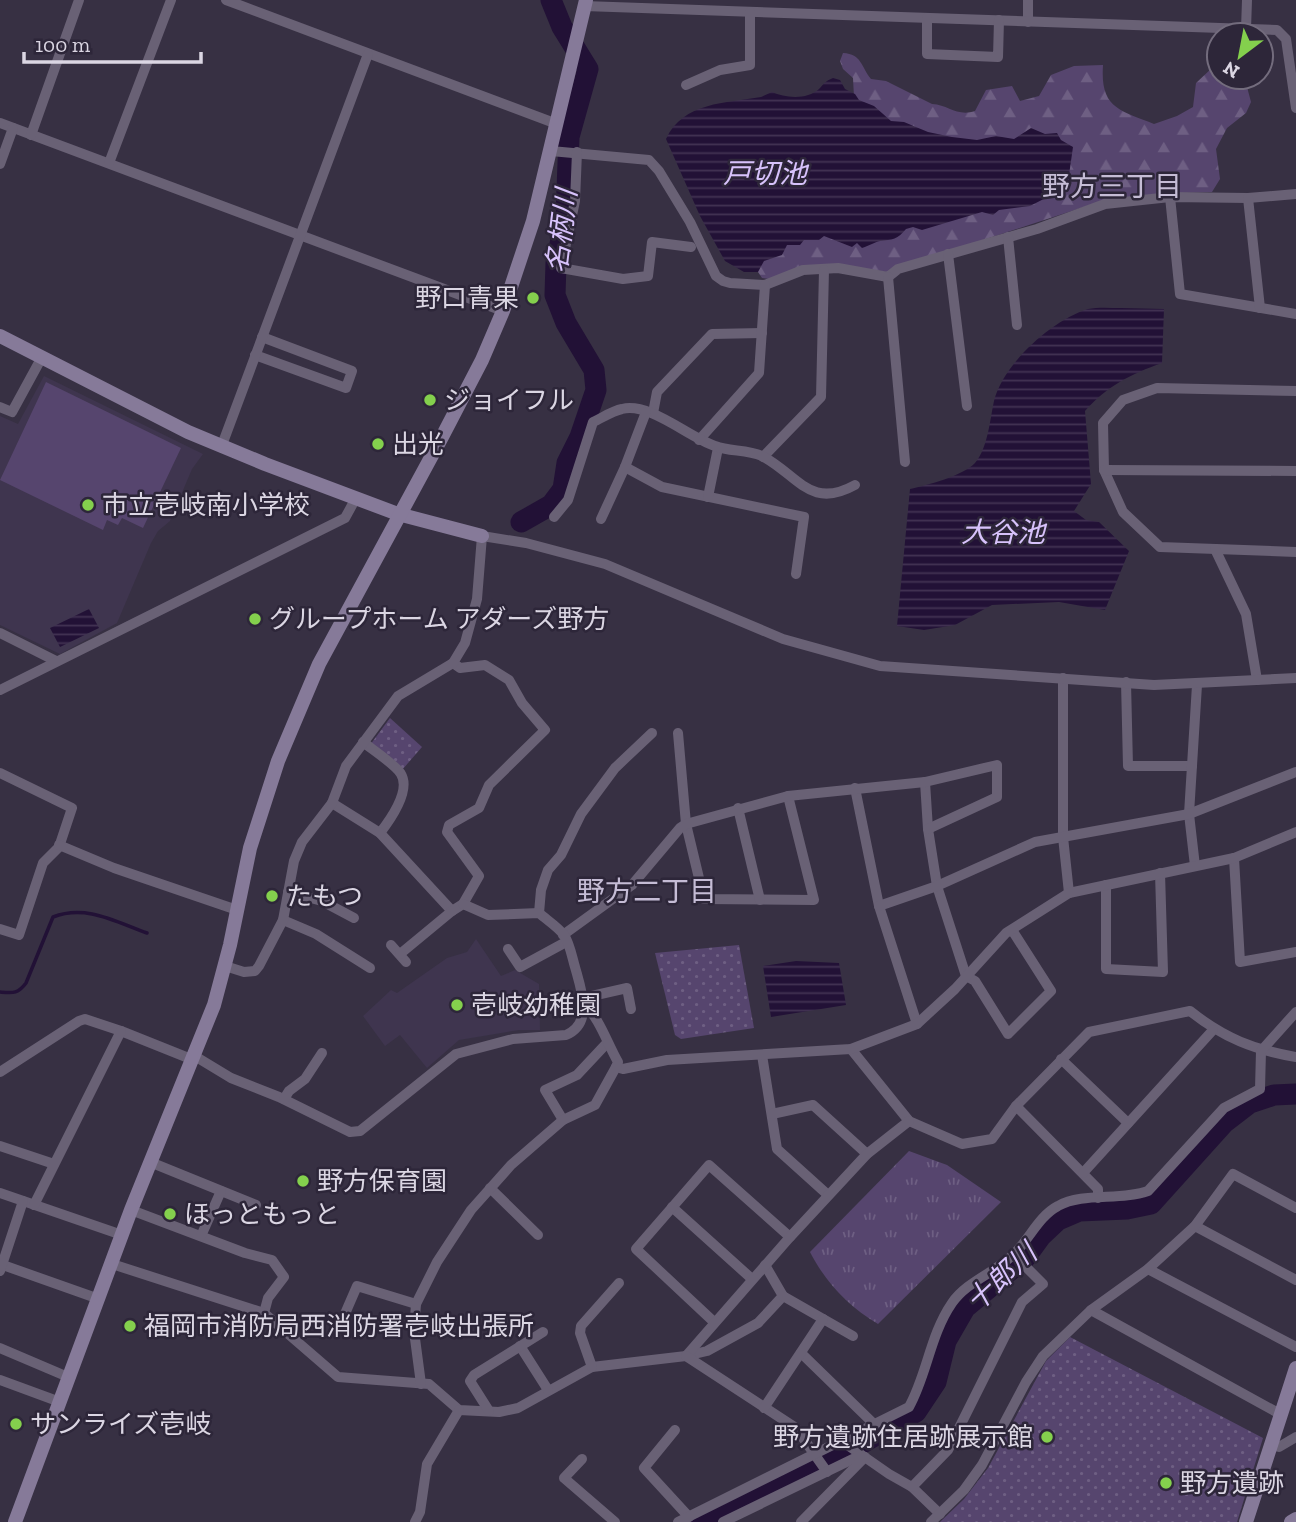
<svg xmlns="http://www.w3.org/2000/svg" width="1296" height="1522" font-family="'Zilla Slab','Noto Sans JP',serif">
  <defs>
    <pattern id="grass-tufts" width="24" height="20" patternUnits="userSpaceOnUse" patternTransform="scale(1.75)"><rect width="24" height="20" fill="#56456e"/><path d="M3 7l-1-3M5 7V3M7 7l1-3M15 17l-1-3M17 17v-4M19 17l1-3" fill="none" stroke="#6e5f83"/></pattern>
    <pattern id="forest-firs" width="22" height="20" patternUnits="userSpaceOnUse" patternTransform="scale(1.75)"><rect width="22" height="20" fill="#56456e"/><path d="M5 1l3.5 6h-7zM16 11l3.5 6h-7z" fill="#6e5f83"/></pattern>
    <pattern id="park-dots" width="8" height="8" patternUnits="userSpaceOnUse" patternTransform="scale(1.75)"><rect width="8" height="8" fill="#56456e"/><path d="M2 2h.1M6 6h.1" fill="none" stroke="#6e5f83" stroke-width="1.8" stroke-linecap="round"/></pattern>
    <pattern id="water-rules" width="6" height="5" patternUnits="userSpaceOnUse" patternTransform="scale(1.75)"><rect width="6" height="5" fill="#221136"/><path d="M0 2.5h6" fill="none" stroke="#423353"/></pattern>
  </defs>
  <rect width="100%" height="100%" fill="#373043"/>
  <!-- built -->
  <g fill="#3f354f">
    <polygon points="44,376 203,454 192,469 170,521 158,531 151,543 117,623 60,654 0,625 0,416 18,424"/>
    <polygon points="476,939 501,976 515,970 539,984 540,1030 519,1030 459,1040 427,1068 400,1035 385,1046 363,1016 391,990 397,993 447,958 467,952"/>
  </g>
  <!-- grass -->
  <path fill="url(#grass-tufts)" d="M909 1151 947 1165 1001 1202 878 1324C848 1306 826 1283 810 1252Z"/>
  <!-- forest -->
  <path fill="url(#forest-firs)" d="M843 53C862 54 861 67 871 79L886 81 932 104C949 105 957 117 975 111L986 90 1012 86 1020 101 1039 96 1051 75 1074 66 1103 65C1100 108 1119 110 1154 124L1177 116 1193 107 1196 83 1212 68 1219 69V77H1226L1228 85 1239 83 1247 87 1251 102 1246 113 1227 128 1216 149 1220 179 1212 192 1177 193 1102 201 886 272 843 265 769 279 762 278 756 269 757 262 779 246 1013 143C973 144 933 139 895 124 881 118 867 106 854 97L853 78 843 69 840 61Z"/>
  <!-- park -->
  <g fill="url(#park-dots)">
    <polygon points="390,718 422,747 402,770 370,745"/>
    <polygon points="739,945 754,1028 681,1039 675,1035 655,953"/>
    <polygon points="1070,1337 1263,1438 1237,1522 940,1522 964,1499 988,1468 1046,1361"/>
  </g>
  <!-- garden -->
  <polygon fill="#56456e" points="46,382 181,448 143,528 122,518 118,525 107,520 103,530 0,480"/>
  <!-- water -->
  <g fill="url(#water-rules)">
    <path d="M833 78 840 80 845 89 855 94 859 100 874 106 891 121 904 122 928 132 952 137 977 140 996 136 1014 139 1031 128 1045 134 1057 133 1061 140 1073 147 1069 175 1071 185 1030 206 999 210 993 215 982 212 922 230 913 227 906 229C898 239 892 240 880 241 875 242 868 246 862 248L857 243 852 247 824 236 819 240H804L800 245H787L782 255 764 261 758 272H744L725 261 700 216 666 139C683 102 726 103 761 97L772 92C785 98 807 100 819 89 824 84 825 81 833 78Z"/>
    <path d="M1121 308 1164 309 1162 363C1131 374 1107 386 1085 411L1091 484 1074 511 1086 520 1099 522 1129 551 1105 610 1059 602 992 605 955 625 924 630 897 626 910 489C928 485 962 476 975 463 988 448 990 419 994 401 1003 364 1052 320 1088 309 1098 307 1110 308 1121 308Z"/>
    <polygon points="89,609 99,628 60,647 50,628"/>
    <polygon points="796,961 839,963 846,1005 771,1017 763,966"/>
  </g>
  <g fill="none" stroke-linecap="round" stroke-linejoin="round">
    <!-- stream -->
    <path stroke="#221136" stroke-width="3.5" d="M0 992C13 993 18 994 26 983L53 917C86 904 116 922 147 933"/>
    <!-- river -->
    <g stroke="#221136" stroke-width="21">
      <polyline points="521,522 551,505 563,489 567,463 580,437 596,390 594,370 566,323 555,295 556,263 566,216 569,137 588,69 562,27 551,0"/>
      <polyline points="700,1522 842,1455 916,1412 936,1382 946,1341 965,1308 1025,1258 1041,1236 1058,1220 1079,1211 1127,1209 1151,1204 1224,1123 1250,1103 1274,1095 1296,1094"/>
    </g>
    <!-- street -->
    <g stroke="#696175" stroke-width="10">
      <polyline points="226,0 557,124"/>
      <polyline points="1028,0 1028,22"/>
      <polyline points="584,6 1277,30 1286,39 1296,108"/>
      <polyline points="927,18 927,54 998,57 999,20"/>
      <polyline points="1246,29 1247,0"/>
      <polyline points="686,85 720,70 750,65 750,12"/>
      <polyline points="0,123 503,311"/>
      <polyline points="31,135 79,0"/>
      <polyline points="551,151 649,160 659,171 690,222 716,276 723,281 730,283 765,285 803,270 838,268 888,277 898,269 1037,229 1105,204 1170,197 1248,198 1296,194"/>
      <polyline points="577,152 575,201 561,268 623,279 648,276 652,242 691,247"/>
      <polyline points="109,163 171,0"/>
      <polyline points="0,164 13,128"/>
      <polyline points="1170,197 1180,294 1296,314"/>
      <polyline points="1248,198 1260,308"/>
      <polyline points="1008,237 1017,325"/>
      <polyline points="948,254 967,406"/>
      <polyline points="888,277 905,462"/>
      <polyline points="255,355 346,388 352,371 262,337"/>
      <polyline points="1296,391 1157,388 1123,400 1103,423 1104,470 1123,512 1160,547 1296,552"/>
      <polyline points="0,407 12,412 42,357"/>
      <polyline points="653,413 657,392 712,334 762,333"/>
      <polyline points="699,440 759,373 765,285"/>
      <polyline points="222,445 368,54"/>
      <polyline points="763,457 821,397 824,270"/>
      <polyline points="625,467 662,487 804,517 796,574"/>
      <polyline points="1104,470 1296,471"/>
      <polyline points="708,497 718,448"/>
      <path d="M554 517 568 500 593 422C602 418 612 411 622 409 650 402 688 437 715 446 730 452 746 449 762 456 798 475 810 510 855 485"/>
      <polyline points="601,519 625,467 646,412"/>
      <polyline points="1215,549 1246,614 1257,680"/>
      <polyline points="0,633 56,661"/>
      <polyline points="1063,678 1063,837 1069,893"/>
      <polyline points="1126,682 1128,766 1192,766"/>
      <polyline points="0,690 345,518 356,498"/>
      <polyline points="678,733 686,824 704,899 814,900 788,796"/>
      <path d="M363 742C373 750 396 765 401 774 411 791 390 820 380 833"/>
      <polyline points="0,773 72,808 59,847 43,863 19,935 0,929"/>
      <polyline points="925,782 928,829 937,886 966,976 975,981 1008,1034 1051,991 1012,930"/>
      <polyline points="855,788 879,906 917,1024"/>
      <polyline points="332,803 380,833 452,911"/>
      <polyline points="738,808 760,900"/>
      <polyline points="59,845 114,868 237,910"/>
      <polyline points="1234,858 1240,962 1296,952"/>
      <polyline points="1195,866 1189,814 1197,685"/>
      <polyline points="1106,885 1106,969 1163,972 1160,873"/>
      <polyline points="288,892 322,901 354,918"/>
      <polyline points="879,906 937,886 1035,842 1189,814 1296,772"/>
      <polyline points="539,913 541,890 548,870 561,855 581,814 615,768 652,733"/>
      <polyline points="283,920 316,934 370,968"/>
      <polyline points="563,935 632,885 680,828 686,824 788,796 925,782 997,765 997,797 928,829"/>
      <polyline points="391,945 406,962"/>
      <polyline points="508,949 520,967 566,942"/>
      <polyline points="400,954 452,911 463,904 479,876 447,832 449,825 479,808 489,785 545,730 522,703 509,680 485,665 460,668 453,663"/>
      <polyline points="225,966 244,972 255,971 259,966 283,920 294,861 302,842 332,803 346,766 398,696 453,663 465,643 477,599 482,536 526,543 605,564 783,639 880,666 1154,685 1296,678"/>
      <polyline points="583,998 627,988 631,1009"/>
      <path d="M851 1049 909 1121 962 1144 992 1139 1016 1106 1089 1032 1190 1011C1224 1038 1254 1050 1296 1057"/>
      <path d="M193 1055 231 1078 279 1097 350 1132 360 1131 456 1054 513 1039 566 1035C594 1023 581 989 575 967 572 957 570 944 564 935 558 927 547 920 539 913L488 915 463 904"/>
      <polyline points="762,1055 777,1149 828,1195"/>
      <polyline points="1061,1059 1128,1123"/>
      <polyline points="616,1067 623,1069 667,1060 851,1049 917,1024 955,989 1006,933 1069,893 1234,858 1296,832"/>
      <polyline points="0,1072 79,1021 85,1019 121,1031 191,1059"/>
      <polyline points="284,1099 289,1091 305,1079 322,1053"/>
      <polyline points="1016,1106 1098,1189 1098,1198"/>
      <polyline points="772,1114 813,1105 867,1154"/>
      <polyline points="563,1120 545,1090 577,1075 607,1043"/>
      <polyline points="0,1146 54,1164"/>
      <polyline points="150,1162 256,1205"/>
      <polyline points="1083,1173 1213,1030"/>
      <polyline points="490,1188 538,1235"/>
      <polyline points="0,1193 122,1235"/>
      <polyline points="34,1205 121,1031"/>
      <polyline points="672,1207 752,1279"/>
      <polyline points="131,1210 245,1253 272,1260 284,1277 268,1298 264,1313"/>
      <polyline points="1195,1226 1296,1280"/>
      <polyline points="201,1236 221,1191"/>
      <polyline points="0,1264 99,1299"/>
      <polyline points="112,1264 264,1313 338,1377 429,1384 459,1410 499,1412 518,1408 592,1367 686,1356 707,1351 758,1323 783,1296"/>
      <polyline points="765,1265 783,1296 853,1336"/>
      <polyline points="1148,1269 1296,1347"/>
      <polyline points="0,1271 23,1201"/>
      <polyline points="1091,1310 1280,1414"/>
      <polyline points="344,1316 357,1286 416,1304"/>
      <polyline points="714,1322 636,1249 709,1165 790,1237"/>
      <polyline points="520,1346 548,1390"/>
      <polyline points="0,1348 68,1377"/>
      <polyline points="801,1353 875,1425"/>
      <polyline points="686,1356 790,1237 867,1154 909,1121"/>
      <polyline points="686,1356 796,1428 827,1472"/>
      <polyline points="592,1367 580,1333 581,1326 619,1283"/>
      <polyline points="0,1380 60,1402"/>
      <path d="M421 1384 414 1331 416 1304 437 1262 471 1210 511 1165 563 1120 595 1105 616 1067 618 1062C607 1043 600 1019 584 1004"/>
      <polyline points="764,1408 823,1319"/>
      <polyline points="489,1411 470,1381 474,1375 543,1332"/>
      <polyline points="675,1430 644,1468 689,1517"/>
      <polyline points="843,1442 889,1474 912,1487 940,1514"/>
      <polyline points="1271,1445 1279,1447 1296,1437"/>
      <polyline points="582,1459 564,1478 615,1522"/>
      <polyline points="912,1487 948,1450 1022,1302 1043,1284 1014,1255"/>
      <polyline points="415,1522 420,1512 427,1464 459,1410"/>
      <path d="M678 1522 909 1407C927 1375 930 1335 952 1303 967 1281 997 1272 1015 1253 1030 1238 1039 1216 1058 1206 1083 1192 1120 1201 1148 1191L1224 1108 1260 1089 1261 1051 1296 1012"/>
      <polyline points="723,1522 861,1455"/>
      <polyline points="801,1522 865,1457"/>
      <polyline points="931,1522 964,1490 982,1465 1026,1382 1043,1356 1091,1310 1148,1269 1195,1226 1233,1174 1296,1208"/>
    </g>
    <!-- secondary -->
    <g stroke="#867a99" stroke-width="14">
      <polyline points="0,336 188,432 265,464 398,514 482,536"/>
      <polyline points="15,1522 131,1210 214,1005 230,945 250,848 278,761 319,664 442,437 482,360 503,311 533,221 586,0"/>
      <polyline points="1246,1522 1296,1368"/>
      <polyline points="1291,1522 1296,1519"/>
    </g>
  </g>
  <!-- markers -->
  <g fill="#84d04d" stroke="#2d2639" stroke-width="2.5">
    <circle cx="533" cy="298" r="7"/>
    <circle cx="430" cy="400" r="7"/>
    <circle cx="378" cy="444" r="7"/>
    <circle cx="88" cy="505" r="7"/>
    <circle cx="255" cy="619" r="7"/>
    <circle cx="272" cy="896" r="7"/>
    <circle cx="457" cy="1005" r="7"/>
    <circle cx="303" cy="1181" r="7"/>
    <circle cx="170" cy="1214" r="7"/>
    <circle cx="130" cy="1326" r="7"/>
    <circle cx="16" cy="1424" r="7"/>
    <circle cx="1047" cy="1437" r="7"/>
    <circle cx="1166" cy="1483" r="7"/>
  </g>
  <g text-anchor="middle" stroke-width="5" stroke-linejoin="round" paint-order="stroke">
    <!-- poi labels -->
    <g font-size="26" fill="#dbd6e3" stroke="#2d2639" text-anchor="start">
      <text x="519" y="307" text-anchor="end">野口青果</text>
      <text x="444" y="409">ジョイフル</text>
      <text x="392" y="453">出光</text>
      <text x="102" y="514">市立壱岐南小学校</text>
      <text x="269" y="628">グループホーム アダーズ野方</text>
      <text x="286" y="905">たもつ</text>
      <text x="471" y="1014">壱岐幼稚園</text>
      <text x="317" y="1190">野方保育園</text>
      <text x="184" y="1223">ほっともっと</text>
      <text x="144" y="1335">福岡市消防局西消防署壱岐出張所</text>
      <text x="30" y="1433">サンライズ壱岐</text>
      <text x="1033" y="1446" text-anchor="end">野方遺跡住居跡展示館</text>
      <text x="1180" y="1492">野方遺跡</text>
    </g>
    <!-- water labels -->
    <g font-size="28" font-style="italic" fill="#d7c2fb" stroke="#2d2639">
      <text x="765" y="183">戸切池</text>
      <text transform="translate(561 231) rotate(-83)" y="10">名柄川</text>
      <text x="1003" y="542">大谷池</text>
      <text transform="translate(1001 1277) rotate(-43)" y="10">十郎川</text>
    </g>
    <!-- neighbourhood labels -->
    <g font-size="28" fill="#c5bcd5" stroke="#2d2639">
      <text x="1112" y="196">野方三丁目</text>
      <text x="647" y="901">野方二丁目</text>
    </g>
  </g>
  <!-- north arrow -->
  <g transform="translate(1240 56) rotate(212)"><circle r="33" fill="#2d2639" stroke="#736c7d" stroke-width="2"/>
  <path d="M0-5L12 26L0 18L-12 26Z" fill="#84d04d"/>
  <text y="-10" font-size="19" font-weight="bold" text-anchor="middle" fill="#dbd6e3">N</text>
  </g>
  <!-- scale -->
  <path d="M24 52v10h177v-10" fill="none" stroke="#dbd6e3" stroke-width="3.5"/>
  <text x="35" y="52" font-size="21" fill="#dbd6e3" stroke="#2d2639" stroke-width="5" paint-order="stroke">100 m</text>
</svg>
